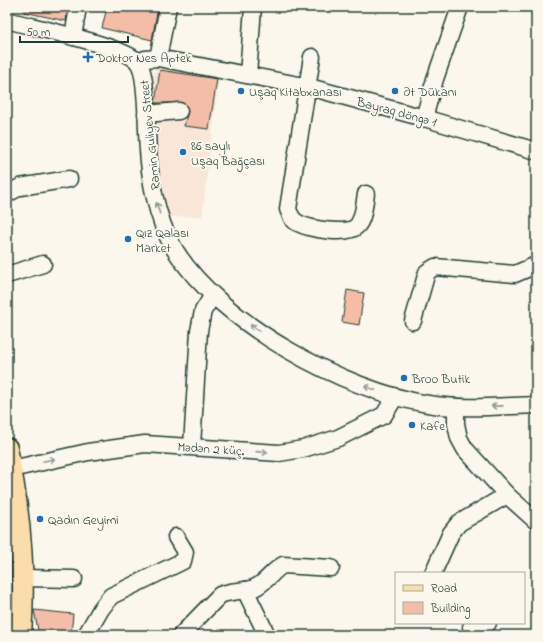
<svg xmlns="http://www.w3.org/2000/svg" width="543" height="642" font-family="'Indie Flower',sans-serif">
  <rect width="100%" height="100%" fill="#fbf7ec"/>
  <filter id="ink" filterUnits="userSpaceOnUse"><feTurbulence type="fractalNoise" baseFrequency=".025" numOctaves="2"/><feDisplacementMap in="SourceGraphic" scale="8" xChannelSelector="R" yChannelSelector="G"/><feConvolveMatrix kernelMatrix="1 2 1 2 8 2 1 2 1" color-interpolation-filters="sRGB"/></filter>
  <g filter="url(#ink)">
    <!-- built -->
    <polygon fill="#f9e6d8" points="156,67 219,78 202,216 169,217 153,135 152,83"/>
    <!-- building -->
    <g fill="#f4bda8" stroke="#1f3d34">
      <polygon points="25,7 68,7 66,21 24,12"/>
      <polygon points="107,7 158,7 152,40 102,28"/>
      <polygon points="160,70 217,79 209,129 184,126 188,111 183,103 155,103"/>
      <polygon points="347,290 364,293 359,325 342,322"/>
      <polygon points="34,610 73,614 71,635 39,635"/>
    </g>
    <g fill="none" stroke-linecap="round" stroke-linejoin="round">
      <defs>
        <g id="minor">
          <path d="M7 20C31 27 125 46 138 62 148 75 146 131 148 150 149 165 151 180 154 194 158 213 165 234 175 250 220 323 345 391 428 404 463 410 501 406 536 405"/>
          <polyline points="73,37 78,7"/>
          <path d="M312 57 288 209C290 215 292 220 298 223 309 229 348 236 357 226 364 218 364 204 366 194"/>
          <polyline points="158,58 168,7"/>
          <polyline points="138,62 145,59 158,58 309,87 424,118 536,151"/>
          <polyline points="248,75 253,7"/>
          <polyline points="146,114 179,111"/>
          <polyline points="424,118 435,79 460,7"/>
          <polyline points="7,194 20,187 69,179"/>
          <polyline points="7,275 43,264"/>
          <polyline points="413,321 427,272 435,267 515,274 536,265"/>
          <polyline points="456,407 456,424 459,438 465,449 507,495 536,521"/>
          <polyline points="192,446 199,331 203,311 213,295"/>
          <polyline points="7,470 88,452 145,444 279,453 303,449 338,438 384,415 395,397"/>
          <polyline points="433,573 451,533 459,523 507,495"/>
          <polyline points="23,578 74,579"/>
          <polyline points="245,590 267,635"/>
          <polyline points="471,627 488,623"/>
          <polyline points="86,635 101,609 111,596 183,561 185,552 176,537"/>
          <path d="M181 635 220 595C231 590 243 592 254 588 266 583 272 571 283 565L331 568"/>
        </g>
        <path id="major" d="M7 448C20 510 26 572 21 635"/>
      </defs>
      <!-- minor casing -->
      <use href="#minor" stroke="#1f3d34" stroke-width="19"/>
      <!-- major casing -->
      <use href="#major" stroke="#1f3d34" stroke-width="23"/>
      <!-- minor -->
      <use href="#minor" stroke="#fbf7ec" stroke-width="16"/>
      <!-- major -->
      <use href="#major" stroke="#fbddab" stroke-width="20"/>
    </g>
    <!-- one-way arrows -->
    <defs><path id="oneway-shaft" d="M-6 0H5M1.5-3L5.5 0L1.5 3" fill="none" stroke-width="1.6" stroke-linecap="round" stroke-linejoin="round"/></defs>
    <g stroke="#8d9a90">
      <use href="#oneway-shaft" transform="translate(158 208) rotate(-107)"/>
      <use href="#oneway-shaft" transform="translate(255 328) rotate(-146)"/>
      <use href="#oneway-shaft" transform="translate(370 388) rotate(-159)"/>
      <use href="#oneway-shaft" transform="translate(497 406) rotate(179)"/>
      <use href="#oneway-shaft" transform="translate(262 452) rotate(4)"/>
      <use href="#oneway-shaft" transform="translate(49 460) rotate(-12)"/>
    </g>
  </g>
  <!-- markers -->
  <g fill="#1f6fb2" stroke="#fbf7ec" stroke-width="1.5">
    <path d="M86 51h4v4h4v4h-4v4h-4v-4h-4v-4h4z"/>
    <circle cx="241" cy="91" r="4"/>
    <circle cx="395" cy="91" r="4"/>
    <circle cx="183" cy="152" r="4"/>
    <circle cx="128" cy="239" r="4"/>
    <circle cx="404" cy="378" r="4"/>
    <circle cx="412" cy="425" r="4"/>
    <circle cx="40" cy="519" r="4"/>
  </g>
  <g text-anchor="middle" stroke-width="4" stroke-linejoin="round" paint-order="stroke">
    <!-- poi labels -->
    <g font-size="13" fill="#1f3d34" stroke="#fbf7ec" text-anchor="start">
      <text x="96" y="62">Doktor Nes Aptek</text>
      <text x="249" y="96">Uşaq Kitabxanası</text>
      <text x="403" y="96">Ət Dükanı</text>
      <text x="191" y="150">86 saylı<tspan x="191" dy="15">Uşaq Bağçası</tspan></text>
      <text x="136" y="237">Qız Qalası<tspan x="136" dy="15">Market</tspan></text>
      <text x="412" y="383">Broo Butik</text>
      <text x="420" y="430">Kafe</text>
      <text x="48" y="524">Qadın Geyimi</text>
    </g>
    <!-- street labels -->
    <g font-size="13" fill="#1f3d34" stroke="#fbf7ec">
      <text transform="translate(397 111) rotate(15)" y="5">Bayraq döngə 1</text>
      <text transform="translate(149 135) rotate(-96)" y="5">Ramin Guliyev Street</text>
      <text transform="translate(211 448) rotate(4)" y="5">Mədən 2 küç.</text>
    </g>
  </g>
  <!-- margin -->
  <rect width="543" height="642" fill="none" stroke="#fbf7ec" stroke-width="24"/>
  <rect x="12" y="12" width="519" height="618" fill="none" stroke="#1f3d34" stroke-width="1.5" filter="url(#ink)"/>
  <!-- legend -->
  <rect x="395" y="572" width="130" height="52" fill="#fbf7ec" stroke="#a3ada2"/>
  <rect x="403" y="585" width="20" height="6" fill="#fbddab" stroke="#a3ada2"/>
  <text x="431" y="592" font-size="12" fill="#1f3d34">Road</text>
  <rect x="403" y="602" width="20" height="12" fill="#f4bda8" stroke="#a3ada2"/>
  <text x="431" y="612" font-size="12" fill="#1f3d34">Building</text>
  <!-- scale -->
  <path d="M20 36v6h108v-6" fill="none" stroke="#1f3d34" stroke-width="2"/>
  <text x="26" y="36" font-size="12" fill="#1f3d34" stroke="#fbf7ec" stroke-width="3" paint-order="stroke">50 m</text>
</svg>
